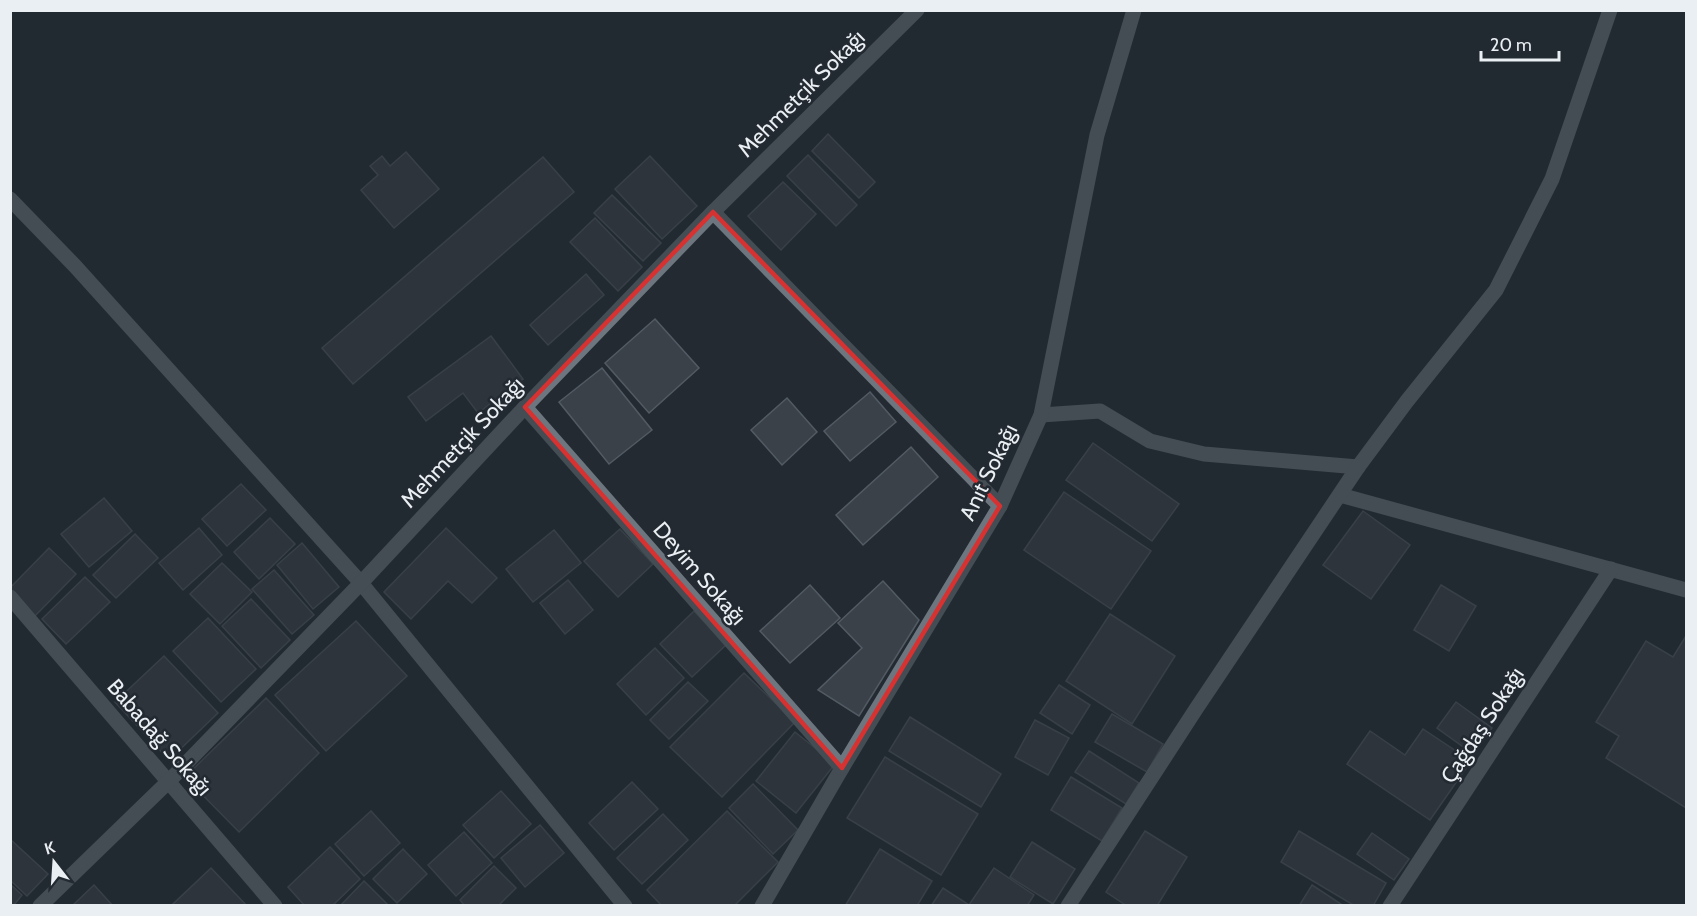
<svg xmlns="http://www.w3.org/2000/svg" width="1697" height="916" font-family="Cabin,sans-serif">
  <rect width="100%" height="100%" fill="#232a31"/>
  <!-- building -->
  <g fill="#3a4149" stroke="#525a63" stroke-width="1.5">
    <polygon points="828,134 875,182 859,198 812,151"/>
    <polygon points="406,152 439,189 394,228 361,190 378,175 370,166 382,156 390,166"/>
    <polygon points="808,155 857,205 836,226 787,176"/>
    <polygon points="650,156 697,206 662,239 615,189"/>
    <polygon points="543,157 574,192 353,384 322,348"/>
    <polygon points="783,182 816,214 781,250 748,216"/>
    <polygon points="612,195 661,243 643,261 594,213"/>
    <polygon points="595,218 642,267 618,291 570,242"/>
    <polygon points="586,274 604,295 548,345 530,325"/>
    <polygon points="655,319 699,368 649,413 605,363"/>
    <polygon points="491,336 523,379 478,413 463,393 426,421 408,397"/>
    <polygon points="602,368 652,430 609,464 559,402"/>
    <polygon points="870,392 896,422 850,461 824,431"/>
    <polygon points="787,398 817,432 782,465 751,430"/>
    <polygon points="1093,443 1179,504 1152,541 1066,480"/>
    <polygon points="911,447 938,477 863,545 836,515"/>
    <polygon points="241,484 266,510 227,546 202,519"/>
    <polygon points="1064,492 1151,551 1111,609 1024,550"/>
    <polygon points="104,498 132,531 89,567 61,534"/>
    <polygon points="1363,511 1410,545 1371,599 1323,565"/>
    <polygon points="270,518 295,544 259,579 234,552"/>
    <polygon points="199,528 222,555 183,590 159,563"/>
    <polygon points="446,528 497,578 472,603 448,581 411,619 384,592"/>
    <polygon points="620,529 653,564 618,597 584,561"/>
    <polygon points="554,530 581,563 533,602 506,569"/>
    <polygon points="135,534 158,558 116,598 93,575"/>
    <polygon points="302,543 339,587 313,609 277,565"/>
    <polygon points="49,548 76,574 34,617 10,593 10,588"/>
    <polygon points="222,563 252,592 220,624 190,594"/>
    <polygon points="274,570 314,615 292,634 252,589"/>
    <polygon points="85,577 110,602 66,644 42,619"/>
    <polygon points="568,580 593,610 565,634 540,603"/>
    <polygon points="883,581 919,620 859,716 818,690 862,648 838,623"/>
    <polygon points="810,585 840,618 790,663 760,631"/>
    <polygon points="1441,585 1476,606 1449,651 1414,630"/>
    <polygon points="251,599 290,640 261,668 222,626"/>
    <polygon points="694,611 726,645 692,677 660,644"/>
    <polygon points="1110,614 1175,656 1132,724 1066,681"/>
    <polygon points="208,618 256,669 221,702 173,651"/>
    <polygon points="356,621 407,676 326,751 275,695"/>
    <polygon points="1686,636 1686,808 1606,758 1619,736 1596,722 1646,641 1673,657"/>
    <polygon points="655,648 684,678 646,715 617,684"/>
    <polygon points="164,656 218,713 169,760 115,702"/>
    <polygon points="744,673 795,722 722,797 670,747"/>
    <polygon points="688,682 708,701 669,739 650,720"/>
    <polygon points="1059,685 1090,705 1072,734 1040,713"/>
    <polygon points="266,698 319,753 239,832 185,777"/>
    <polygon points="1456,702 1492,728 1473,754 1437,728"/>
    <polygon points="1112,714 1163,744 1147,772 1095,742"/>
    <polygon points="910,717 1001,774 981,807 889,751"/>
    <polygon points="1035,720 1069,738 1048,775 1015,757"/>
    <polygon points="1423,729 1471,761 1430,820 1347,764 1370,731 1405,755"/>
    <polygon points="795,732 835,764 796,813 756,781"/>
    <polygon points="1089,751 1139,783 1126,804 1075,772"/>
    <polygon points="885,757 978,814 941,875 847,818"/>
    <polygon points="1071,777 1122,808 1102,841 1051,810"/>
    <polygon points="632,782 658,809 614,850 589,823"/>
    <polygon points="753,784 798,830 773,854 729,808"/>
    <polygon points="501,791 531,824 494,858 463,825"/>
    <polygon points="371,811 400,843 364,876 335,844"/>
    <polygon points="727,811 778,862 734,906 662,906 647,890"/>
    <polygon points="663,814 688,840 642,884 617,858"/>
    <polygon points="540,825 564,853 525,887 501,858"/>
    <polygon points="1145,831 1187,857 1157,906 1127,906 1106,892"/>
    <polygon points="1299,831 1386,883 1373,906 1355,906 1281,862"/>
    <polygon points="464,832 492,863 456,896 428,865"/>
    <polygon points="1372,833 1409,859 1394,880 1357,854"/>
    <polygon points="10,839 48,874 27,896 10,880"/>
    <polygon points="1032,842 1075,869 1053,904 1010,877"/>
    <polygon points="330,847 360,879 332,906 305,906 288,887"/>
    <polygon points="403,849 427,874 397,903 373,879"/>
    <polygon points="880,849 932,881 917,906 845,906"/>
    <polygon points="494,866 516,888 498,906 465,906 460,900"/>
    <polygon points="211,868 247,906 174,906 173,904"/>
    <polygon points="994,868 1034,895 1027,906 931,906 943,888 969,905"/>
    <polygon points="364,881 389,906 340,906"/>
    <polygon points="10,884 22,895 13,906 10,906"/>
    <polygon points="94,885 113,906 72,906"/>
    <polygon points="1312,885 1344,906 1299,906"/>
  </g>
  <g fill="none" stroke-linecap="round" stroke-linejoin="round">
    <!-- street -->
    <g stroke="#6d767f" stroke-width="15">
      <polyline points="10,199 75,266 361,583 625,906"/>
      <polyline points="713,212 1000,506"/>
      <polyline points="525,407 842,768"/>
      <polyline points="1041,415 1100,411 1150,441 1204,454 1358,467"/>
      <polyline points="1340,495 1686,590"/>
      <polyline points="10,597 275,906"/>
      <polyline points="40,906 169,781 361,583 525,407 713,212 917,10"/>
      <polyline points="762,906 842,768 1000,506 1041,415 1097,135 1134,10"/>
      <polyline points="1068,906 1196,709 1358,467 1407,401 1496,290 1552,179 1610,10"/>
      <polyline points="1390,906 1611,569"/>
    </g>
  </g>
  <!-- marked area -->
  <path d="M0 0H1697V916H0ZM713 212 1000 506 842 768 525 407Z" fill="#232a31" fill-opacity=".55" fill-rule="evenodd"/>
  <path fill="none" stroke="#d73232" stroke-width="4.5" stroke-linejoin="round" d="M713 212 1000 506 842 768 525 407Z"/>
  <g text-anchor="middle" stroke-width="5" stroke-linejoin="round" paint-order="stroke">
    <!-- street labels -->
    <g font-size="22" fill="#eaeff4" stroke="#232a31">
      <text transform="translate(801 93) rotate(-45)" y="8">Mehmetçik Sokağı</text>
      <text transform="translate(462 442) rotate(-47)" y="8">Mehmetçik Sokağı</text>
      <text transform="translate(988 472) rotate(-64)" y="8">Anıt Sokağı</text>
      <text transform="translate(700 573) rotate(49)" y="8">Deyim Sokağı</text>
      <text transform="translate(1482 725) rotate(-57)" y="8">Çağdaş Sokağı</text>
      <text transform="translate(160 737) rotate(49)" y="8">Babadağ Sokağı</text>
    </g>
  </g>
  <!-- border -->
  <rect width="1697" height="916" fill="none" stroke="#eaeff4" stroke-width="24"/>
  <!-- north arrow -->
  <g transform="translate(54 862) rotate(343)" stroke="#232a31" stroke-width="4.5" paint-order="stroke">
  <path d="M0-4.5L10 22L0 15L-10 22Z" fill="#eaeff4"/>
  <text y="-9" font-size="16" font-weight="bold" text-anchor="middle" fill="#eaeff4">K</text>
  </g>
  <!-- scale -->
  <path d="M1481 51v9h78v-9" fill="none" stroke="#eaeff4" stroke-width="3"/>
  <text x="1490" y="51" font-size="18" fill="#eaeff4" stroke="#232a31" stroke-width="4.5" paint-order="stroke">20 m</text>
</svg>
